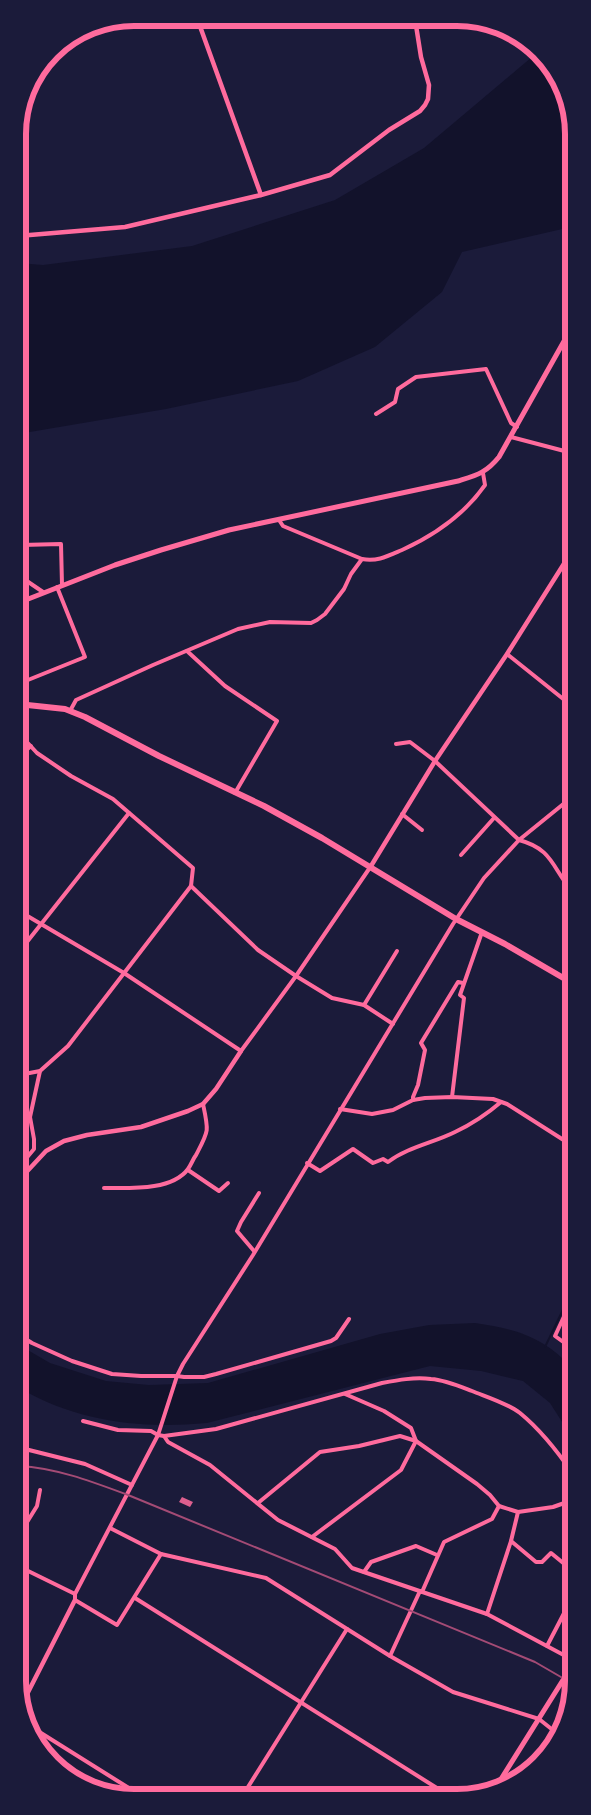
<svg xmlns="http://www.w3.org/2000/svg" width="591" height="1815" font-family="Poppins,sans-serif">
  <rect width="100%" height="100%" fill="#1b1b3a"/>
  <!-- water -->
  <g fill="#12122b">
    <polygon points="539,51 571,112 571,227 462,252 442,292 375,347 298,381 166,409 18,434 18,263 43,265 192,246 335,200 424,148"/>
    <path d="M475 1323C516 1329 544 1337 573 1369V1439L550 1403 523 1381 481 1371 430 1366 207 1423C139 1429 79 1422 19 1388V1345L50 1363 106 1381 149 1385 208 1383 380 1334 429 1325Z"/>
  </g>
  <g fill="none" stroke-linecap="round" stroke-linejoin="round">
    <!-- stream -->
    <polyline stroke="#12122b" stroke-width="2" points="545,1347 573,1289"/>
  </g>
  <!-- building -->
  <polygon fill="#dd5f8e" points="182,1497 193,1502 190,1507 179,1502"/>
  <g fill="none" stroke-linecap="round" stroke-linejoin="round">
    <!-- minor -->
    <g stroke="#ff6b9d" stroke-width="4">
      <polyline points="376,414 395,402 398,389 416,377 486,369 511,423 517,427"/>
      <polyline points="511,437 572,453"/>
      <polyline points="279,520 283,526 362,559"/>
      <polyline points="18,549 21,545 61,544 62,585"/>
      <polyline points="18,575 43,592"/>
      <polyline points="187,651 225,686 277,721 235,793"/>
      <polyline points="507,654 572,706"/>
      <polyline points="18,684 85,657 57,587"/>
      <path d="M70 711 76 700 153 665 238 629 270 622 311 623 317 620 325 614 344 589 351 574 362 559C377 562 388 556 402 550 435 535 464 515 485 485L483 473"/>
      <polyline points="18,724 25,740 37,753 71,776 113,799 193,868 191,886 68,1046 40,1071 19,1075"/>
      <path d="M396 744 410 742 435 761 519 840C553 849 552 868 572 891"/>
      <polyline points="19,750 24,752 31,746"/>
      <polyline points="402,814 422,830"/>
      <polyline points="461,855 494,818"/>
      <polyline points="191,886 258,950 296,976 332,998 364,1005 393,1024"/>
      <polyline points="19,911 124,973 241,1051 296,976 371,866"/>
      <polyline points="19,952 129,813"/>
      <polyline points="364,1005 397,951"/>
      <polyline points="452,1097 464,998 460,995 482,932"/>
      <polyline points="413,1100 413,1097 418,1085 425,1050 421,1043 458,982 463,983"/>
      <polyline points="340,1109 372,1114 393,1110 413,1100 425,1098 452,1097 493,1099 507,1104 573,1146"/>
      <path d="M307 1163 320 1171 353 1149 373 1163 383 1159 388 1162C408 1147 433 1143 455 1132 472 1124 487 1114 501 1102"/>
      <polyline points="19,1167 34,1149 34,1139 30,1117 40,1071"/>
      <polyline points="188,1170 219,1191 228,1183"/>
      <path d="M104 1188C129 1188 172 1191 188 1169 191 1165 193 1159 196 1155 209 1130 209 1132 203 1104"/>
      <polyline points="254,1251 237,1231 241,1222 259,1193"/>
      <polyline points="573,1297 555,1336 573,1349"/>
      <polyline points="19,1335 32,1343 72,1361 112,1374 141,1376 177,1376 184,1377 204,1377 216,1374 331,1341 336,1338 349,1319"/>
      <path d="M83 1421 118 1430 151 1431 158 1435 164 1436 216 1429 382 1383C398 1380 414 1377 431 1379 445 1380 459 1386 472 1391 487 1397 507 1403 520 1413 542 1431 558 1452 573 1474"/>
      <polyline points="164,1436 168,1442 210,1465 278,1520 335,1549 352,1568 487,1614 573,1660"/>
      <polyline points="19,1445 25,1449 85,1464 132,1485"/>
      <polyline points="258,1503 320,1452 359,1446 400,1436 416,1441 477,1484 490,1495 499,1506 518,1512 511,1541 487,1614"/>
      <polyline points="518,1512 553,1507 573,1500"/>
      <polyline points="110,1528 161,1554 266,1578 390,1656 453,1692 539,1719 559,1735"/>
      <polyline points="19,1535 37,1506 40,1490"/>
      <polyline points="312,1537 401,1470 416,1441 411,1428 384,1411 345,1394"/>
      <polyline points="511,1541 536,1562 542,1562 551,1553 573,1571"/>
      <polyline points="161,1554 117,1625 75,1600 75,1594 158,1435 177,1376 183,1364 253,1255 453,924 484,878 519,840 572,797"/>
      <polyline points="20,1567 75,1594"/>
      <polyline points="364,1572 371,1562 416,1546 437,1555"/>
      <polyline points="422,1592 444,1542 492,1519 499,1506"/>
      <polyline points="135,1598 448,1795"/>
      <polyline points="547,1646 573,1596"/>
      <polyline points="390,1656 420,1591"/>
      <polyline points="566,1656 573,1644"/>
      <polyline points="33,1728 140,1795"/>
      <polyline points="243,1795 347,1629"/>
    </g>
    <!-- tertiary -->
    <g stroke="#ff6b9d" stroke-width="4.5">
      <polyline points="197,18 261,195"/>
      <polyline points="18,236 125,227 261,195 330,175 389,130 420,111 425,105 428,99 429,85 421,57 415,19"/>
      <polyline points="371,866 435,761 507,654 572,551"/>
      <polyline points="19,1180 46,1151 64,1141 87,1135 141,1127 188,1111 203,1104 216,1089 241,1051"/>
      <polyline points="21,1706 75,1600"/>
    </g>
    <!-- secondary -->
    <g stroke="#ff6b9d" stroke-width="5">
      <path d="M18 603 115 565 161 550 229 530 458 481C477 475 486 473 499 457L572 327"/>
      <polyline points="498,1784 573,1664"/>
    </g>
    <!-- trunk -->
    <polyline stroke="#ff6b9d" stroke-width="6" points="18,704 65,709 85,717 159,756 264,806 322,838 456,919 505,944 572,983"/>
    <!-- rail -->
    <path stroke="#a44b75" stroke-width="2" d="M19 1466C57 1468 93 1482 128 1495L535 1662 573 1684"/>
  </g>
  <!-- crop -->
  <path d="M0 0H591V1815H0ZM134 26H457A108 108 0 0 1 565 134V1681A108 108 0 0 1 457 1789H134A108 108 0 0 1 26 1681V134A108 108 0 0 1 134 26Z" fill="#1b1b3a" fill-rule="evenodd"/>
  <path fill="none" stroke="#ff6b9d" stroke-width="6" d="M134 26H457A108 108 0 0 1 565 134V1681A108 108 0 0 1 457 1789H134A108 108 0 0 1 26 1681V134A108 108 0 0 1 134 26Z"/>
</svg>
